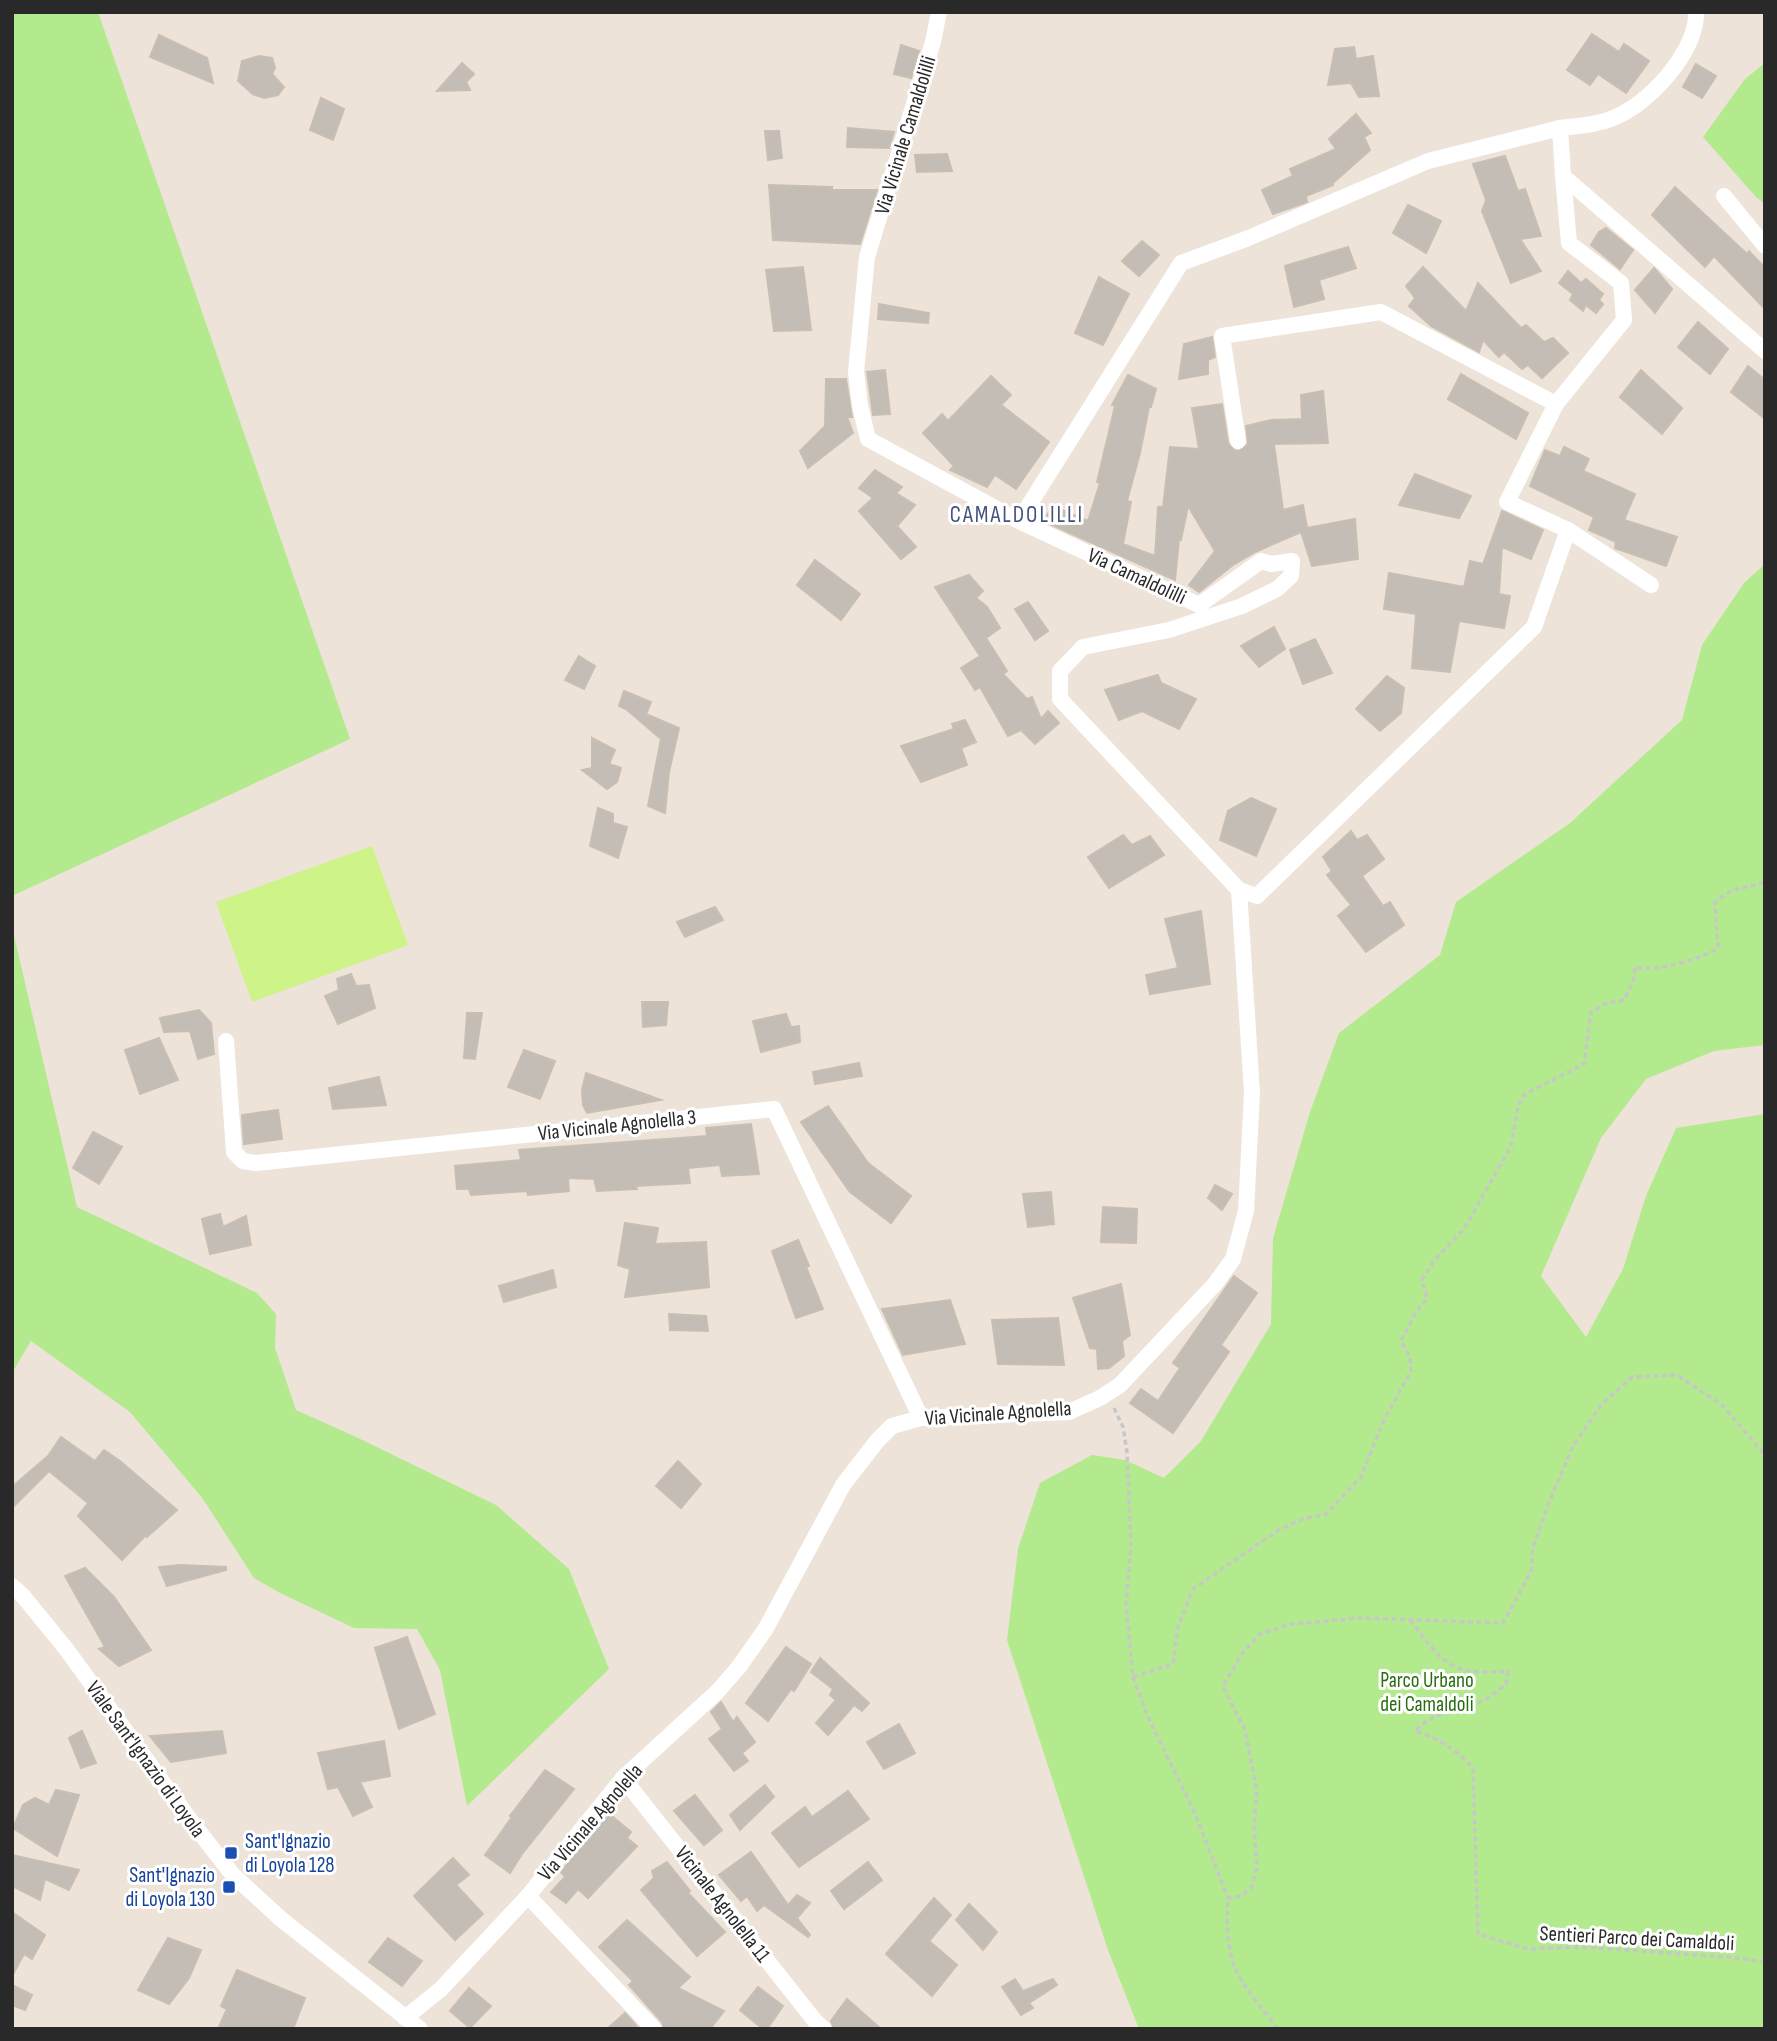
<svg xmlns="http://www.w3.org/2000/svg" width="1777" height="2041" font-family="'Sofia Sans Condensed',sans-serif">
  <rect width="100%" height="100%" fill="#ede3d9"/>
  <!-- green -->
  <g fill="#b3ea8e">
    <polygon points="12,12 98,12 350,739 12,896"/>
    <polygon points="1765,63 1765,204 1756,197 1703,137 1745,79"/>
    <polygon points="1765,564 1765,1045 1714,1051 1646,1079 1601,1138 1541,1276 1586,1337 1623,1269 1646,1196 1676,1128 1765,1114 1765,2029 1139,2029 1108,1950 1007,1640 1018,1549 1040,1483 1092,1455 1125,1460 1164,1478 1201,1441 1271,1324 1273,1238 1310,1112 1339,1033 1440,955 1456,902 1570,823 1682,720 1702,645 1744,583"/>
    <polygon points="12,927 77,1207 257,1293 276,1314 275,1348 296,1410 354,1436 496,1505 569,1569 609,1669 467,1806 440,1670 417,1629 354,1628 280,1593 254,1578 203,1499 130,1412 31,1341 12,1373"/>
  </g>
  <!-- pitch -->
  <polygon fill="#cdf389" points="372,846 408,945 252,1002 216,902"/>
  <!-- building -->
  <g fill="#c4bdb6" stroke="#c8bfb2" stroke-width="2">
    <polygon points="1592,34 1619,52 1624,44 1649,61 1626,93 1598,74 1590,85 1567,70"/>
    <polygon points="159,35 207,58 213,83 150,57"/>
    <polygon points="901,45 919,51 911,78 894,74"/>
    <polygon points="1354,47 1356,59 1373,56 1379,96 1359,97 1351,83 1328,85 1335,49"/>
    <polygon points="259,56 272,58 275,68 272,74 284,87 278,95 264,98 253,94 238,81 242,61"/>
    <polygon points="462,63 474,74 466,82 470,90 437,91"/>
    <polygon points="1696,64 1716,76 1702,98 1683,87"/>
    <polygon points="321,98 344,109 333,140 310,130"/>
    <polygon points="1356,114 1371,133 1364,137 1370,150 1333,183 1333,185 1306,196 1307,202 1273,214 1262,190 1293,176 1290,169 1336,149 1329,139"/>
    <polygon points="848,128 894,132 889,148 847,147"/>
    <polygon points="765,131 779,131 782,158 768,160"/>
    <polygon points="947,154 952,171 917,172 915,155"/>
    <polygon points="1505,156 1518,191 1525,189 1541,236 1520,239 1541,271 1511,283 1482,211 1486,200 1473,164"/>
    <polygon points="769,185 832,187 832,190 877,190 860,244 773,240"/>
    <polygon points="1675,187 1747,254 1749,251 1765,268 1765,309 1714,256 1705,267 1652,215"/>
    <polygon points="1408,205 1441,221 1426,253 1393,233"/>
    <polygon points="1606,228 1633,250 1620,269 1591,245 1599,232"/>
    <polygon points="1142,241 1159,255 1139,276 1122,261"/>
    <polygon points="1348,247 1356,268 1319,280 1324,299 1294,307 1285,266"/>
    <polygon points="803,267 811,330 774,331 766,270"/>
    <polygon points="1423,267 1466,311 1478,283 1521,328 1526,325 1544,342 1553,338 1568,353 1542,378 1528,365 1522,369 1504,352 1499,357 1483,340 1479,352 1431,326 1409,306 1415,298 1406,286"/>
    <polygon points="1654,268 1672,289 1655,313 1635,290"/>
    <polygon points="1568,271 1581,283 1586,279 1603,294 1599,300 1603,304 1596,313 1586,305 1583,311 1570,300 1573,294 1559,283"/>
    <polygon points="1099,277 1129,294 1103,345 1075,333"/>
    <polygon points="879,304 929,313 928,323 878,319"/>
    <polygon points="1698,322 1728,349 1710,374 1678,347"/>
    <polygon points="1212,337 1215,357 1208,360 1208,374 1179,379 1184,344"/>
    <polygon points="1748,366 1765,380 1765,419 1731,392"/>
    <polygon points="885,370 890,414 873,415 867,372"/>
    <polygon points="1641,370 1682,408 1662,434 1620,397"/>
    <polygon points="1461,374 1528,413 1516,439 1448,399"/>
    <polygon points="1128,375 1156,389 1151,407 1149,407 1140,453 1127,501 1131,502 1123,544 1155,556 1158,507 1163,507 1170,447 1199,449 1192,408 1222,404 1228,443 1234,450 1239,451 1248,444 1246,426 1271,420 1302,419 1301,395 1323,391 1328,443 1274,444 1283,510 1303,505 1307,528 1355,519 1358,559 1312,566 1301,532 1255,552 1233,565 1199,592 1189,585 1215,551 1188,506 1181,540 1179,540 1175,580 1043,521 1053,506 1088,521 1100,483 1097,482 1115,406 1112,405"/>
    <polygon points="991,376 1011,395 1001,405 1049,442 1016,489 995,475 987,487 950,470 954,466 923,433 942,414 948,421"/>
    <polygon points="826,379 846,379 852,417 847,417 853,433 808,468 800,451 825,426"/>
    <polygon points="1564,447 1589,459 1583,471 1635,494 1624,520 1677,537 1666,566 1615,548 1616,542 1589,530 1594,517 1530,486 1545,450 1560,456"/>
    <polygon points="875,470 902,487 896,493 915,505 897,526 916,547 901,559 859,511 873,498 859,488"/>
    <polygon points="1415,474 1471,496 1459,518 1399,505"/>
    <polygon points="1502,511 1543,530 1531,559 1502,547 1499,594 1510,596 1504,628 1459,621 1450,672 1412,668 1416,614 1384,609 1389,573 1464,587 1470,561 1483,564"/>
    <polygon points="815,560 860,594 841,620 797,585"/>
    <polygon points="969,575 983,591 976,598 987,607 1000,628 986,638 1007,671 1003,674 1027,699 1032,697 1041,719 1048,711 1059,723 1035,744 1021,730 1008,736 980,687 975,690 961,668 980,656 935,587"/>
    <polygon points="1028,602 1048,631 1035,640 1015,609"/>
    <polygon points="1274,627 1285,649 1259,667 1241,646"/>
    <polygon points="1315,639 1332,673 1303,684 1290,650"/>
    <polygon points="579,656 595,666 584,689 565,680"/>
    <polygon points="1158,675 1161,683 1196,699 1179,729 1142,711 1119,720 1105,690"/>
    <polygon points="1387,676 1404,688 1401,713 1380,731 1356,709"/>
    <polygon points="624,691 651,702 646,714 679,728 669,772 665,813 648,806 661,739 626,709 619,706"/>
    <polygon points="965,720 976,742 961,748 967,765 921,782 901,746 954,729 952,724"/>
    <polygon points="592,738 615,750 609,764 621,768 617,782 607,789 582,770 592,768"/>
    <polygon points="1251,798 1276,809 1256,856 1220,840 1228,811"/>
    <polygon points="598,808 613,814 613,823 627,827 618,858 590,846"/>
    <polygon points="1351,831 1357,840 1367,835 1384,859 1362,876 1383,906 1390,902 1404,925 1366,952 1338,916 1351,905 1327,875 1332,871 1323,857"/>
    <polygon points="1123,835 1132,845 1150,836 1164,855 1109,888 1088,857"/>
    <polygon points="715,907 723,920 685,937 677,922"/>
    <polygon points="1201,911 1210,984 1150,994 1146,975 1178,968 1165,919"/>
    <polygon points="351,974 356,986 369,985 375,1008 338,1024 325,996 339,990 337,979"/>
    <polygon points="642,1002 668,1002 666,1025 643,1027"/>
    <polygon points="199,1010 211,1023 214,1054 198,1059 190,1031 164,1032 160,1018"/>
    <polygon points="467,1013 482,1013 475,1059 464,1058"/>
    <polygon points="786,1014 791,1027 799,1026 800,1042 761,1052 753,1021"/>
    <polygon points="159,1038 178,1080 140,1094 125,1050"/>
    <polygon points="524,1050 555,1061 540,1099 508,1087"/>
    <polygon points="859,1063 862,1076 815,1084 813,1072"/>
    <polygon points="586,1073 661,1100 587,1113 583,1105 582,1090"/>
    <polygon points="379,1077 386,1105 333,1109 329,1088"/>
    <polygon points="828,1106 868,1163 911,1196 891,1223 850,1192 801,1122"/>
    <polygon points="278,1110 282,1139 244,1144 242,1115"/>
    <polygon points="751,1124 759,1174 722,1176 720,1165 688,1168 690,1183 636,1186 637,1189 597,1191 594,1179 568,1178 569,1191 528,1195 527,1191 471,1195 469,1189 457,1189 455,1166 521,1160 519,1150 707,1136 706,1128"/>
    <polygon points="93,1132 122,1147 99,1184 73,1168"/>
    <polygon points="1215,1185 1232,1194 1222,1210 1208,1198"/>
    <polygon points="1051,1192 1054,1224 1028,1227 1023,1194"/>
    <polygon points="1103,1207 1137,1209 1136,1243 1101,1242"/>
    <polygon points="220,1214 223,1227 246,1216 251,1245 210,1254 202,1219"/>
    <polygon points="625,1223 658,1228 655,1244 706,1242 709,1287 625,1297 630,1269 618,1265"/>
    <polygon points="798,1240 809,1266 806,1267 823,1309 796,1318 772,1251"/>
    <polygon points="553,1270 556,1287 504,1302 499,1286"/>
    <polygon points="1234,1276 1257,1293 1221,1345 1229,1352 1173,1433 1130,1403 1141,1389 1158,1401 1180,1368 1173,1363"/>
    <polygon points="1121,1284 1130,1335 1122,1341 1124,1356 1109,1368 1098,1369 1097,1349 1090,1348 1073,1298"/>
    <polygon points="950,1300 965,1344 903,1355 882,1309"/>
    <polygon points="669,1314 706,1316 708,1331 670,1330"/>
    <polygon points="1058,1318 1064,1365 998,1364 992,1320"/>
    <polygon points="61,1437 95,1461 104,1450 120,1461 177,1510 147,1537 146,1535 122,1560 78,1516 88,1503 49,1471 12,1508 12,1487 48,1456"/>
    <polygon points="678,1461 701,1484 681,1508 656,1486"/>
    <polygon points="180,1565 226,1567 226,1570 167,1586 159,1567"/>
    <polygon points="85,1568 114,1597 151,1650 119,1666 99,1649 105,1647 65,1576"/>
    <polygon points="407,1637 435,1714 399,1729 375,1648"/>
    <polygon points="786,1647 811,1664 794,1691 791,1689 768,1721 746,1703"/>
    <polygon points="820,1658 869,1703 862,1711 854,1705 828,1735 816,1723 836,1700 830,1695 833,1689 811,1672"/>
    <polygon points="721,1702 733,1722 737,1717 755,1742 742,1753 748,1761 734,1771 709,1739 722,1729 711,1712"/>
    <polygon points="899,1724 915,1753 884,1769 867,1742"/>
    <polygon points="82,1731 96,1763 81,1768 69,1738"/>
    <polygon points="222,1731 226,1753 171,1762 150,1736"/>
    <polygon points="384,1741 390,1776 360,1782 372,1807 353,1816 338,1787 328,1789 318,1753"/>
    <polygon points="545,1770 574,1789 522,1854 510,1873 485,1855 512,1817 510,1816"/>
    <polygon points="765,1785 774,1797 740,1830 730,1815"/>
    <polygon points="56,1790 79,1795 57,1856 13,1828 23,1805 35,1798 49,1805"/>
    <polygon points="848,1791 869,1819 799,1867 772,1833 805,1807 812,1817"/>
    <polygon points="695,1795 722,1830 704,1845 674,1811"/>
    <polygon points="608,1813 631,1832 627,1838 637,1846 588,1898 578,1889 566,1903 551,1892 565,1877 561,1872"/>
    <polygon points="751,1852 788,1905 797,1895 810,1903 797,1918 810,1935 808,1937 764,1905 757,1911 747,1896 741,1901 719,1875"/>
    <polygon points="12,1855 79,1870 69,1890 45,1879 40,1900 12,1886"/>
    <polygon points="453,1858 469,1875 456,1885 483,1914 455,1940 414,1896"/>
    <polygon points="667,1862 690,1891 688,1893 725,1932 697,1956 641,1890 654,1878 652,1871"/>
    <polygon points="868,1862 882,1880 844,1909 831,1891"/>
    <polygon points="934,1898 951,1915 929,1941 957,1965 932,1996 886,1954"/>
    <polygon points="969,1904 997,1932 983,1950 956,1920"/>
    <polygon points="12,1912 45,1935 32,1959 24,1954 12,1976"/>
    <polygon points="627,1920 690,1977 678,1988 724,2011 710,2029 664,2029 662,2022 629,1985 633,1981 599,1947"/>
    <polygon points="168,1938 201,1950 189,1978 169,2004 138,1990"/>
    <polygon points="388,1938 422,1961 402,1986 369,1962"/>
    <polygon points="237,1970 305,1998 293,2029 218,2029 227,2009 221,2006"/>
    <polygon points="1015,1979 1023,1991 1053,1979 1057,1985 1029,2003 1033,2008 1021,2015 1002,1987"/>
    <polygon points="12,1985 32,1995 25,2010 12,2005"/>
    <polygon points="758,1987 783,2006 767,2029 763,2029 740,2010"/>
    <polygon points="469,1988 491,2006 470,2028 450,2011"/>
    <polygon points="847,1999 881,2029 834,2029 831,2021"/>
    <polygon points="625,2013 639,2029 607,2029"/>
  </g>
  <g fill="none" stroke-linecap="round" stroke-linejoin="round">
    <!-- path -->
    <g stroke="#c7c7c7" stroke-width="3.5" stroke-dasharray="5 3.5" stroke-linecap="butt">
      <polyline points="1114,1408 1123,1427 1127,1452 1131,1547 1126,1604 1133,1677 1148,1717 1194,1811 1228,1898"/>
      <path d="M1410 1620C1444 1664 1450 1676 1508 1671L1506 1684C1498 1690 1490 1697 1482 1701 1458 1711 1433 1711 1415 1731 1441 1740 1454 1748 1473 1768L1478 1934 1528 1949 1579 1947 1730 1957 1765 1962"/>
      <path d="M1133 1677 1173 1664 1178 1627 1193 1589 1277 1531 1303 1519 1326 1514 1361 1477 1384 1420 1411 1371 1410 1358 1401 1341 1415 1314 1427 1298 1422 1280 1434 1261 1464 1229 1511 1146 1518 1106 1525 1094 1584 1064 1591 1012 1605 1004 1624 1000 1633 982 1635 967C1658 972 1698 960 1718 948L1715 903C1734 884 1745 890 1765 882"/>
      <path d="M1277 2029C1265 2011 1244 1989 1236 1970 1227 1949 1226 1920 1228 1898L1241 1896 1252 1887 1257 1867 1254 1826 1257 1791 1245 1730 1223 1686 1242 1654 1260 1634 1291 1624 1360 1618 1503 1623 1531 1572 1533 1547 1548 1505 1573 1446 1602 1404 1632 1377 1677 1375 1722 1405 1765 1455"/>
    </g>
    <!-- street -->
    <g stroke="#fff" stroke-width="16">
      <polyline points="939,12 933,42 867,257 856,372 860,406 868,439 1019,521 1199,605 1261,561 1271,564 1292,561 1291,576 1277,589 1242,606 1169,630 1083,647 1060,671 1060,699 1239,890 1257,896 1534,627 1568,530"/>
      <path d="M1560 128C1577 126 1597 125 1613 118 1648 105 1698 51 1696 12"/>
      <polyline points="1563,176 1569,243 1621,283 1624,320 1556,404 1507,502 1568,530 1651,585"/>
      <polyline points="1724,196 1765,246"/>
      <polyline points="1238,441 1222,336 1381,312 1556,404"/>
      <polyline points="1019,521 1181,263 1246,239 1428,161 1560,128 1563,176 1765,351"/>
      <polyline points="226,1041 234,1152 243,1161 256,1163 774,1109 921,1418"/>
      <polyline points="12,1586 23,1596 67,1650 193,1824 233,1875 281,1919 420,2029"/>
      <polyline points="623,1778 815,2021 824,2029"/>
      <polyline points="528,1896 654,2029"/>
      <polyline points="405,2018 441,1989 528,1896 623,1778 717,1692 738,1668 765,1630 843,1485 877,1441 892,1426 921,1418 1069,1412 1100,1398 1120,1385 1215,1284 1233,1259 1246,1211 1252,1093 1239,890"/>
    </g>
  </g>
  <!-- markers -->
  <g fill="#1a4fb4" stroke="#fff" stroke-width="2.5">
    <rect x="224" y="1846" width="14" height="14" rx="3.5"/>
    <rect x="222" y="1880" width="14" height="14" rx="3.5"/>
  </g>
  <g text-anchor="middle" stroke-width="6" stroke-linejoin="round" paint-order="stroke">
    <!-- street labels -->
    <g font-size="21" fill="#292929" stroke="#fff">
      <text transform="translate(905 135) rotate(-73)" y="7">Via Vicinale Camaldolilli</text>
      <text transform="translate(1137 576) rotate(25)" y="7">Via Camaldolilli</text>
      <text transform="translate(617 1125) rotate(-6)" y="7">Via Vicinale Agnolella 3</text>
      <text transform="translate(998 1413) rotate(-4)" y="7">Via Vicinale Agnolella</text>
      <text transform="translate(146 1759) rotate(54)" y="7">Viale Sant'Ignazio di Loyola</text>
      <text transform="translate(590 1822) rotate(-49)" y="7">Via Vicinale Agnolella</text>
      <text transform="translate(723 1904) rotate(52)" y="7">Vicinale Agnolella 11</text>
      <text transform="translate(1637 1938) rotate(3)" y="7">Sentieri Parco dei Camaldoli</text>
    </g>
    <!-- park labels -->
    <g font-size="21" fill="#2a6d11" stroke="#fff">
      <text x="1427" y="1687">Parco Urbano<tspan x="1427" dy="24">dei Camaldoli</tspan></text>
    </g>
    <!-- transit labels -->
    <g font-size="21" fill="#164399" stroke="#fff" text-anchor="start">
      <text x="245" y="1848">Sant'Ignazio<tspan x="245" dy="24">di Loyola 128</tspan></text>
      <text x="215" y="1882" text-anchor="end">Sant'Ignazio<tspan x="215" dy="24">di Loyola 130</tspan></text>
    </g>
    <!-- neighbourhood labels -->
    <g font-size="23" letter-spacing="2" fill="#44527e" stroke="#fff">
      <text x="1017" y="522">CAMALDOLILLI</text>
    </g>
  </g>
  <!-- border -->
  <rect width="1777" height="2041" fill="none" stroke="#292929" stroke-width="28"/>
</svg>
